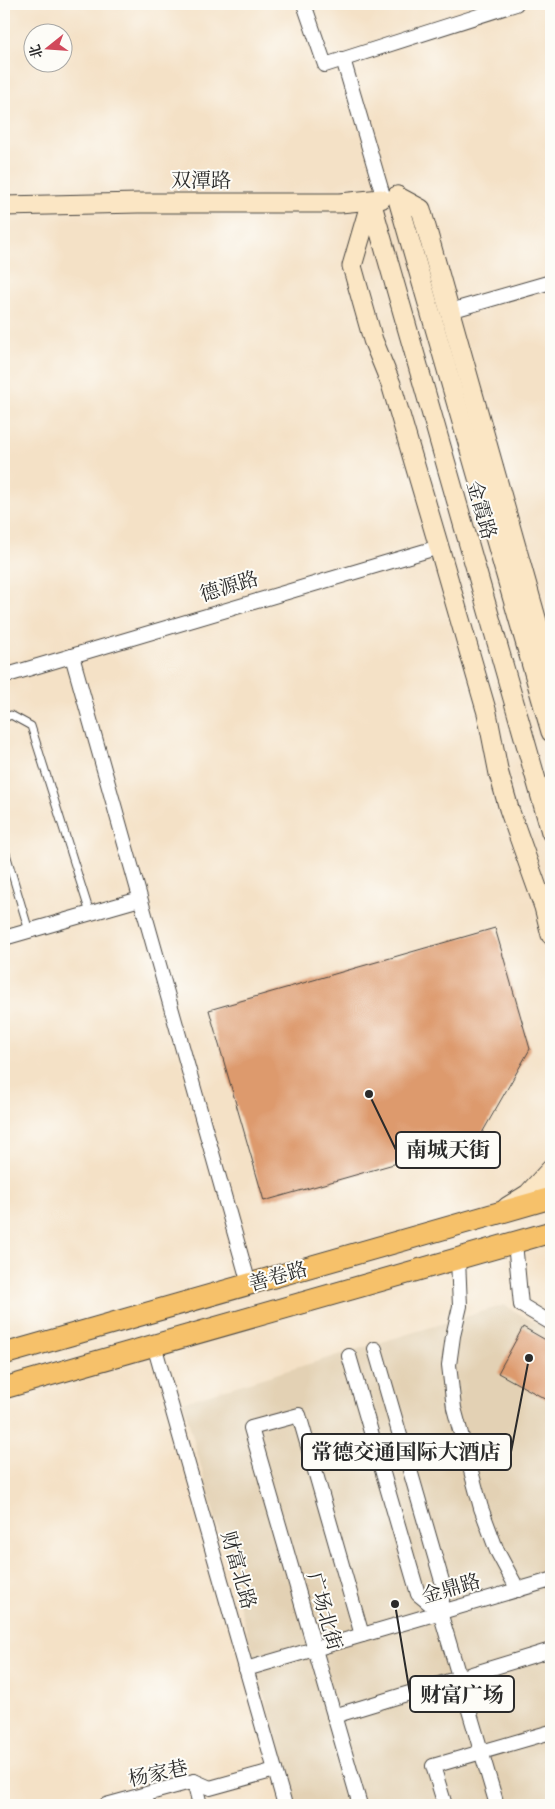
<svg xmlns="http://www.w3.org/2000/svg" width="555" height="1809" font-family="'Sorts Mill Goudy','Noto Serif SC',serif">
  <rect width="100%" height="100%" fill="#fdfcf7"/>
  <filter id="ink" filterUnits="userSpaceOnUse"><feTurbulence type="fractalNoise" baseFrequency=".02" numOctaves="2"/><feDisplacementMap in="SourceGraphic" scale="10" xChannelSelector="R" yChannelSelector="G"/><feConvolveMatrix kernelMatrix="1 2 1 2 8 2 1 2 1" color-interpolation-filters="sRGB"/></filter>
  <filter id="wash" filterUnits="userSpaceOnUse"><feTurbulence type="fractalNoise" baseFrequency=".0096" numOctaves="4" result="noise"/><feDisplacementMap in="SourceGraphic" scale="20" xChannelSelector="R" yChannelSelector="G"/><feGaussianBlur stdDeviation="1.12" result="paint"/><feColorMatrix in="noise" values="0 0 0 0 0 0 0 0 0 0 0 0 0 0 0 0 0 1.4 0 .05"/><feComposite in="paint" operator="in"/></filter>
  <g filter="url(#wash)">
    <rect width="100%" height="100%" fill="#f4e1c6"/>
    <!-- built -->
    <polygon fill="#e3d1b4" points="504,1305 551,1332 551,1805 295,1805 183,1402"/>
    <g id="blocks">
      <!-- building -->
      <g fill="#dd9a6d">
        <polygon points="495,928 530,1049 478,1140 264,1201 209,1010"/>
        <polygon points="523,1327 551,1343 551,1402 498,1373"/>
      </g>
    </g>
  </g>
  <g filter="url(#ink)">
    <use href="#blocks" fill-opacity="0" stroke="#494642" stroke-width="1"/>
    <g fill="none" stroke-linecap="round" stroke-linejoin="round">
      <defs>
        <g id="lane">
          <polyline points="4,718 11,715 31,726 90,913"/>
          <polyline points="4,847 29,931"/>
          <polyline points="148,1793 151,1805"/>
        </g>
        <g id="street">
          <polyline points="304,4 325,65 516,4"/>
          <polyline points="343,59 384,199"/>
          <polyline points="450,311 551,282"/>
          <polyline points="72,656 249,1284"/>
          <polyline points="4,676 439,547"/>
          <polyline points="4,938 140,899"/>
          <polyline points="515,1243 521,1305 551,1323"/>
          <polyline points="458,1259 460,1306 453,1336 449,1365 454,1408 481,1508 497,1551 518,1590"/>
          <polyline points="154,1345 285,1805"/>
          <polyline points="375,1349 444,1588 440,1612"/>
          <polyline points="349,1356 418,1594 440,1612 497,1805"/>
          <polyline points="246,1669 551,1580"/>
          <polyline points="334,1716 551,1650"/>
          <polyline points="194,1781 200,1805"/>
          <polyline points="106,1805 194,1781 210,1788 275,1770"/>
          <polyline points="360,1805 251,1428 299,1415 362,1635"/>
          <polyline points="445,1805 433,1766 551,1732"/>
        </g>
        <g id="secondary">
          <polyline points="397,196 551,732"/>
          <polyline points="397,196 421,209 551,671"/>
          <polyline points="371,201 352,266 373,340 391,384 439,547 487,713 499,774 509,809 544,907 551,935"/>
          <polyline points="371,201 551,832"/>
          <polyline points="4,206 138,203 340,203 381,199"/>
          <polyline points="507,1207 528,1194 551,1169"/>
        </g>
        <g id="primary">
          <polyline points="4,1354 551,1198"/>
          <polyline points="4,1388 551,1232"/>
        </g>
      </defs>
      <!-- lane casing -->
      <use href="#lane" stroke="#494642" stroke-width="9"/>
      <!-- street casing -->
      <use href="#street" stroke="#494642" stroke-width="16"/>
      <!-- secondary casing -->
      <use href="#secondary" stroke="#494642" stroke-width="21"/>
      <!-- primary casing -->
      <use href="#primary" stroke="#494642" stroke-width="23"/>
      <!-- lane -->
      <use href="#lane" stroke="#fff" stroke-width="7"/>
      <!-- street -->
      <use href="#street" stroke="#fff" stroke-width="14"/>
      <!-- secondary -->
      <use href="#secondary" stroke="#fbe6c4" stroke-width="19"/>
      <!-- primary -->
      <use href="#primary" stroke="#f6c16b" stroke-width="21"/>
    </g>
  </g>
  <g text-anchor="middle" stroke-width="4" stroke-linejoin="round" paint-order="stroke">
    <!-- street labels -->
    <g font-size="20" fill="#2b2b2b" stroke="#fdfcf7">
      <text x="201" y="187">双潭路</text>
      <text transform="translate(482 510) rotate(74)" y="7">金霞路</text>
      <text transform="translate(229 586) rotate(-17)" y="7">德源路</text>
      <text transform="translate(278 1276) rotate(-16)" y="7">善卷路</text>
      <text transform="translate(239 1570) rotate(74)" y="7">财富北路</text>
      <text transform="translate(451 1588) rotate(-16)" y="7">金鼎路</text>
      <text transform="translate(325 1611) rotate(74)" y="7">广场北街</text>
      <text transform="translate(158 1773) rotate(-12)" y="7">杨家巷</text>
    </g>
  </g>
  <!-- callouts -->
  <path fill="none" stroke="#2b2b2b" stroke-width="2" d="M369 1094L396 1150M529 1358L511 1452M395 1604L410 1694"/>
  <g fill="#2b2b2b" stroke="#fdfcf7" stroke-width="2">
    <circle cx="369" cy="1094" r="5"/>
    <circle cx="529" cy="1358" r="5"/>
    <circle cx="395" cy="1604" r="5"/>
  </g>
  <g fill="#fdfcf7" stroke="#2b2b2b" stroke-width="2">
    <rect x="396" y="1132" width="104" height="36" rx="5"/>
    <rect x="302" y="1434" width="209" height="36" rx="5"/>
    <rect x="410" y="1676" width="104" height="36" rx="5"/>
  </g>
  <g font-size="21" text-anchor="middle" font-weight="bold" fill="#2b2b2b">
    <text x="448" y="1157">南城天街</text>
    <text x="406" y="1459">常德交通国际大酒店</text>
    <text x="462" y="1702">财富广场</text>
  </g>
  <!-- margin -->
  <rect width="555" height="1809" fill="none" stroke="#fdfcf7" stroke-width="20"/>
  <!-- north arrow -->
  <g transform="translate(48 48) rotate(253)"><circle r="24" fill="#fdfcf7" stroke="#a9a8a5"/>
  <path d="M0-4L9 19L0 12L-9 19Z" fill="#d1495b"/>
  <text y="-8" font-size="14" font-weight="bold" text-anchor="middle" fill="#2b2b2b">北</text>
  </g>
</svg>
